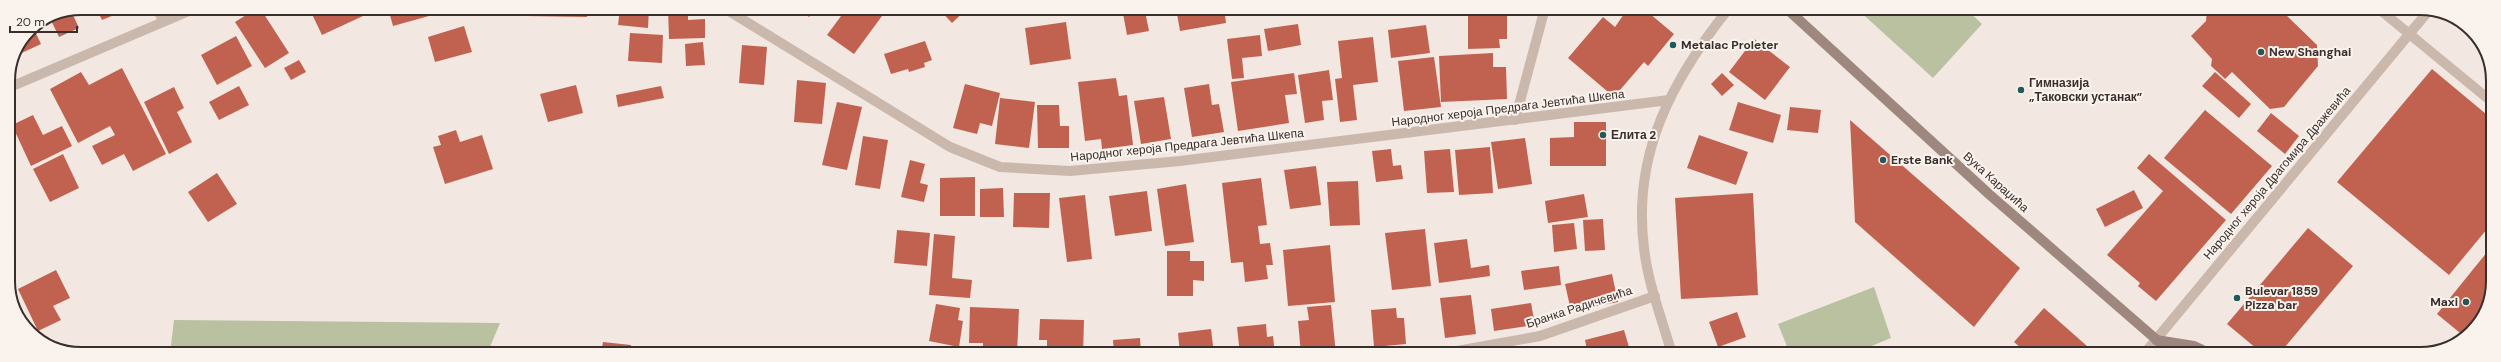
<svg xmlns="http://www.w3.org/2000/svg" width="2501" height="362" font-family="'DM Sans',sans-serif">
  <rect width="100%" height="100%" fill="#f2e8e1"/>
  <!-- green -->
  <g fill="#b9c1a1">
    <polygon points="1856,8 1965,8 1982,24 1933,78"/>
    <polygon points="1874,287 1891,338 1852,354 1790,354 1778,324"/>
    <polygon points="174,320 500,323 487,354 170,353"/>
  </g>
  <!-- building -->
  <g fill="#c16250">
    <polygon points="96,8 131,8 102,20"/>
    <polygon points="257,8 260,8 289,53 265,68 235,22"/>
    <polygon points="309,8 359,8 363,16 322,35"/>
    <polygon points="388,8 427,8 429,16 393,26"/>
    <polygon points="447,8 481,8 481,10 448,16"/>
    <polygon points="525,8 587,8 587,17 525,16"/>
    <polygon points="620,8 649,8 648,28 618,25"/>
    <polygon points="668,8 688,8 688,20 705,19 705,38 669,39"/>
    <polygon points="796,8 815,8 809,17"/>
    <polygon points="847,8 871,8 882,16 854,54 827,35"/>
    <polygon points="938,8 968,8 952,23"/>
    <polygon points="1084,8 1118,8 1118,10 1085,15"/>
    <polygon points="1122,8 1154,8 1155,14 1146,16 1149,31 1127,35"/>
    <polygon points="1176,8 1224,8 1226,23 1180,31"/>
    <polygon points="1415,8 1453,8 1453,9 1416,14"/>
    <polygon points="1617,8 1643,8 1674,34 1648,66 1644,62 1614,97 1568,58 1603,17 1615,27 1624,14"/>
    <polygon points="77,9 79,13 73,15 79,28 59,37 49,16"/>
    <polygon points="2207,9 2285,9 2286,15 2317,45 2318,66 2284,107 2270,109 2232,72 2225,79 2221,75 2211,66 2212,59 2191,36 2206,21"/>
    <polygon points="1468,10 1507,10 1507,39 1499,39 1500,48 1468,49"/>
    <polygon points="1066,22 1071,59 1030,65 1025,28"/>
    <polygon points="1298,24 1301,45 1268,51 1264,29"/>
    <polygon points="1426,25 1430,53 1391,58 1388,30"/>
    <polygon points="464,26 472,52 435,62 428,37"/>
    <polygon points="33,27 41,44 13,57 30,29"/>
    <polygon points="630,33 663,35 662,63 628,61"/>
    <polygon points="1260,35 1262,56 1242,58 1244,78 1232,79 1227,39"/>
    <polygon points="236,36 252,66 217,85 201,55"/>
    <polygon points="1373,37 1378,82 1353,85 1357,120 1340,122 1335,79 1342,78 1338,41"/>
    <polygon points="1754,39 1790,67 1765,100 1729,72"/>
    <polygon points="925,41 932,60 924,63 925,67 909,72 908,69 891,74 884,54"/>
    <polygon points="703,42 705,65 686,66 685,44"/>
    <polygon points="742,45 767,47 764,85 739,83"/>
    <polygon points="1493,53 1493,67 1506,67 1507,99 1441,102 1439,56"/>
    <polygon points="1434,57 1441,107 1404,111 1398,61"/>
    <polygon points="299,60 306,72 291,80 284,68"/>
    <polygon points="122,68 166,154 133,171 124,154 102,165 92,146 115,135 110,126 78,143 50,89 81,72 89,85"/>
    <polygon points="2432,69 2492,119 2492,223 2449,275 2337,182"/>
    <polygon points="1329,70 1333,100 1322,101 1324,120 1305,123 1298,75"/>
    <polygon points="2215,72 2251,104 2239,118 2202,86"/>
    <polygon points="1294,73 1297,94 1285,95 1289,123 1238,131 1231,82"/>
    <polygon points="1722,73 1734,85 1722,96 1711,84"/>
    <polygon points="1116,78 1119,96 1127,95 1133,145 1102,149 1101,139 1085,141 1078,82"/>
    <polygon points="797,80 826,83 822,124 794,122"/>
    <polygon points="965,84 1000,93 992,126 980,123 977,134 953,128"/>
    <polygon points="1209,84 1212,105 1219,104 1224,132 1192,137 1184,88"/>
    <polygon points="576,85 583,113 548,122 540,94"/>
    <polygon points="239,86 249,105 219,120 209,102"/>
    <polygon points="661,86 664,98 618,107 616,95"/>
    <polygon points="174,87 184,108 177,112 192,142 169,154 144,102"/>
    <polygon points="1164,97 1171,139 1141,144 1134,101"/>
    <polygon points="1000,98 1035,102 1029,148 995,144"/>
    <polygon points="837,102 862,107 847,170 822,165"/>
    <polygon points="1738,102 1781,115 1773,143 1729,130"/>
    <polygon points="1037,105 1059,105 1060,126 1069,126 1069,148 1038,148"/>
    <polygon points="1790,107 1821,110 1818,133 1787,130"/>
    <polygon points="2205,110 2272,166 2231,214 2164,158"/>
    <polygon points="2271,113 2299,136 2285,154 2257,131"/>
    <polygon points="33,115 43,135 62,126 72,146 31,166 12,125"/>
    <polygon points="1850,120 2020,268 1974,327 1855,222"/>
    <polygon points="1574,122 1606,122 1606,166 1550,166 1550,138 1574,137"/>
    <polygon points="456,130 460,142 482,135 493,169 445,184 433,147 441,145 438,136"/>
    <polygon points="1699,135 1748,152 1736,185 1687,168"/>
    <polygon points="863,136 888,140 880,189 855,185"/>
    <polygon points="1525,138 1532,184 1498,189 1491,142"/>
    <polygon points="1490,147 1493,193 1459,195 1455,150"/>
    <polygon points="1391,149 1393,166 1401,165 1403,179 1376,182 1372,151"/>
    <polygon points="1450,149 1454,192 1427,193 1424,151"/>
    <polygon points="63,154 79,188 50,202 33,169"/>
    <polygon points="2149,154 2226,220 2156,301 2138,286 2140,283 2107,255 2163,191 2137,168"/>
    <polygon points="910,160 925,164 920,183 928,185 924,202 901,197"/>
    <polygon points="1316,166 1321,205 1290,209 1284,170"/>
    <polygon points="217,173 237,204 208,222 188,192"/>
    <polygon points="975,177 975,216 940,216 940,178"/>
    <polygon points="1261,178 1267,225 1258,226 1260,244 1270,243 1273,265 1266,265 1268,279 1245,282 1243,262 1231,263 1222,183"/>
    <polygon points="1358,181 1360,225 1330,226 1327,182"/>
    <polygon points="1186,184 1194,242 1165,246 1157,189"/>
    <polygon points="1003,188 1004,217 980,217 980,189"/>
    <polygon points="2134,190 2143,208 2105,227 2096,209"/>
    <polygon points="1147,191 1152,231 1115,236 1109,196"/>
    <polygon points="1014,193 1050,193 1049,228 1013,227"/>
    <polygon points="1753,193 1758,295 1681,299 1675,198"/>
    <polygon points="1584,194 1588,217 1548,223 1545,201"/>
    <polygon points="1085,195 1092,259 1067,262 1059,198"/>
    <polygon points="9,203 16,215 10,218 9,211"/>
    <polygon points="1603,219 1605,250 1585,251 1583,220"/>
    <polygon points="1574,223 1577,249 1554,252 1552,225"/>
    <polygon points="2308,228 2353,266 2279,354 2263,354 2227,324"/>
    <polygon points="1425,229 1431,286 1392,290 1385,233"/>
    <polygon points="897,230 930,233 927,266 894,263"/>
    <polygon points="934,234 955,236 952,278 972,280 970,298 929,295"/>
    <polygon points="1467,239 1471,268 1489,265 1490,276 1439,283 1434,243"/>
    <polygon points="1330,245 1335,302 1288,306 1283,250"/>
    <polygon points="2492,246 2492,290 2468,336 2465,337 2437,314"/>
    <polygon points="1167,251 1190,251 1190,261 1204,261 1204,281 1193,280 1193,296 1167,296"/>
    <polygon points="1559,266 1561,285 1524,290 1521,271"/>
    <polygon points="56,270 70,298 53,306 61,320 38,331 18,289"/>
    <polygon points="1612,274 1618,302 1571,311 1565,284"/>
    <polygon points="1471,295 1476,334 1445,338 1440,298"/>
    <polygon points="1531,303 1535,325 1494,331 1491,309"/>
    <polygon points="936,304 960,308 958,320 963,321 959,347 929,341"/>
    <polygon points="1331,305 1336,354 1301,354 1298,321 1309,320 1307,307"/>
    <polygon points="970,307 1019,309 1017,354 983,354 983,343 969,343"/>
    <polygon points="1396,308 1397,318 1404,318 1406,344 1374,347 1371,310"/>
    <polygon points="2044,308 2096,354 2028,354 2014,342"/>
    <polygon points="1737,312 1746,337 1718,347 1709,322"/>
    <polygon points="1040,319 1084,320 1083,354 1047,354 1047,340 1039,340"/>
    <polygon points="1266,324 1267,337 1273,336 1275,354 1240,354 1237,327"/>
    <polygon points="1211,329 1214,354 1180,354 1178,333"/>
    <polygon points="1624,330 1631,354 1588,354 1585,340"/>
    <polygon points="1140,338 1141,354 1114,354 1113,340"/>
    <polygon points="603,342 631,345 630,354 601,354"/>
    <polygon points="1574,346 1576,354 1545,354 1544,353"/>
  </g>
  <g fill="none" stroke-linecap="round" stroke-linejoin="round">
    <!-- street -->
    <g stroke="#cab8ad" stroke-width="10">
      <polyline points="157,8 163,21"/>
      <polyline points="724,8 950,147 1000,167 1070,171 1180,161 1669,100"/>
      <polyline points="2379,9 2492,102"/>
      <polyline points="8,88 196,8"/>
      <polyline points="1515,120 1545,8"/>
      <polyline points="1440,354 1540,336 1655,296"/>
      <path d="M1672 354C1662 319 1648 284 1644 248 1632 154 1672 80 1729 8"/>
      <polyline points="2144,354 2430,9"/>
    </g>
    <!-- secondary -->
    <g stroke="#9e877e" stroke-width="10">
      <polyline points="1786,8 1990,195 2173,354"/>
      <polyline points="2156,340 2194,346 2211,354"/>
    </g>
  </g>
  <!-- markers -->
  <g fill="#225958" stroke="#faf3ed" stroke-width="1.5">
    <circle cx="1673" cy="45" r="4"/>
    <circle cx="2261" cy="52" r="4"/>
    <circle cx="2021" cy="90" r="4"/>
    <circle cx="1603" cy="135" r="4"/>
    <circle cx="1883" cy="160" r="4"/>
    <circle cx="2237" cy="298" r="4"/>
    <circle cx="2466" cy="302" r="4"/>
  </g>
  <g text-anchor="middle" stroke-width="4" stroke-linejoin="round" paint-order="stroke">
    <!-- poi labels -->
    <g font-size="12" font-weight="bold" fill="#392e2b" stroke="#faf3ed" text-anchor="start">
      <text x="1681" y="49">Metalac Proleter</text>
      <text x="2269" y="56">New Shanghai</text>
      <text x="2029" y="87">Гимназија<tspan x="2029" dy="14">„Таковски устанак”</tspan></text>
      <text x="1611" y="139">Елита 2</text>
      <text x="1891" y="164">Erste Bank</text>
      <text x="2245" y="295">Bulevar 1859<tspan x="2245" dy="14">Pizza bar</tspan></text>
      <text x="2458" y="306" text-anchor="end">Maxi</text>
    </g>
    <!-- street labels -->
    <g font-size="12" fill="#392e2b" stroke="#faf3ed">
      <text transform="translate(1508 108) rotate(-7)" y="4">Народног хероја Предрага Јевтића Шкепа</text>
      <text transform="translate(1187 145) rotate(-6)" y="4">Народног хероја Предрага Јевтића Шкепа</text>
      <text transform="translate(2277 173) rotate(-50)" y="4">Народног хероја Драгомира Дражевића</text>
      <text transform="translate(1996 182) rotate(42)" y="4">Вука Караџића</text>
      <text transform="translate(1579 307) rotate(-18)" y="4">Бранка Радичевића</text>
    </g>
  </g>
  <!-- crop -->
  <path d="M0 0H2501V362H0ZM81 15H2420A66 66 0 0 1 2486 81V281A66 66 0 0 1 2420 347H81A66 66 0 0 1 15 281V81A66 66 0 0 1 81 15Z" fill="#faf3ed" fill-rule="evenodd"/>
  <path fill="none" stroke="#392e2b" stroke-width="2" d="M81 15H2420A66 66 0 0 1 2486 81V281A66 66 0 0 1 2420 347H81A66 66 0 0 1 15 281V81A66 66 0 0 1 81 15Z"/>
  <!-- scale -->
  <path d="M10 26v6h67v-6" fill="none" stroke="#392e2b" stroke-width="2"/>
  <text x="16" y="26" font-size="12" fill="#392e2b" stroke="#faf3ed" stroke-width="3" paint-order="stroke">20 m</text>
</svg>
